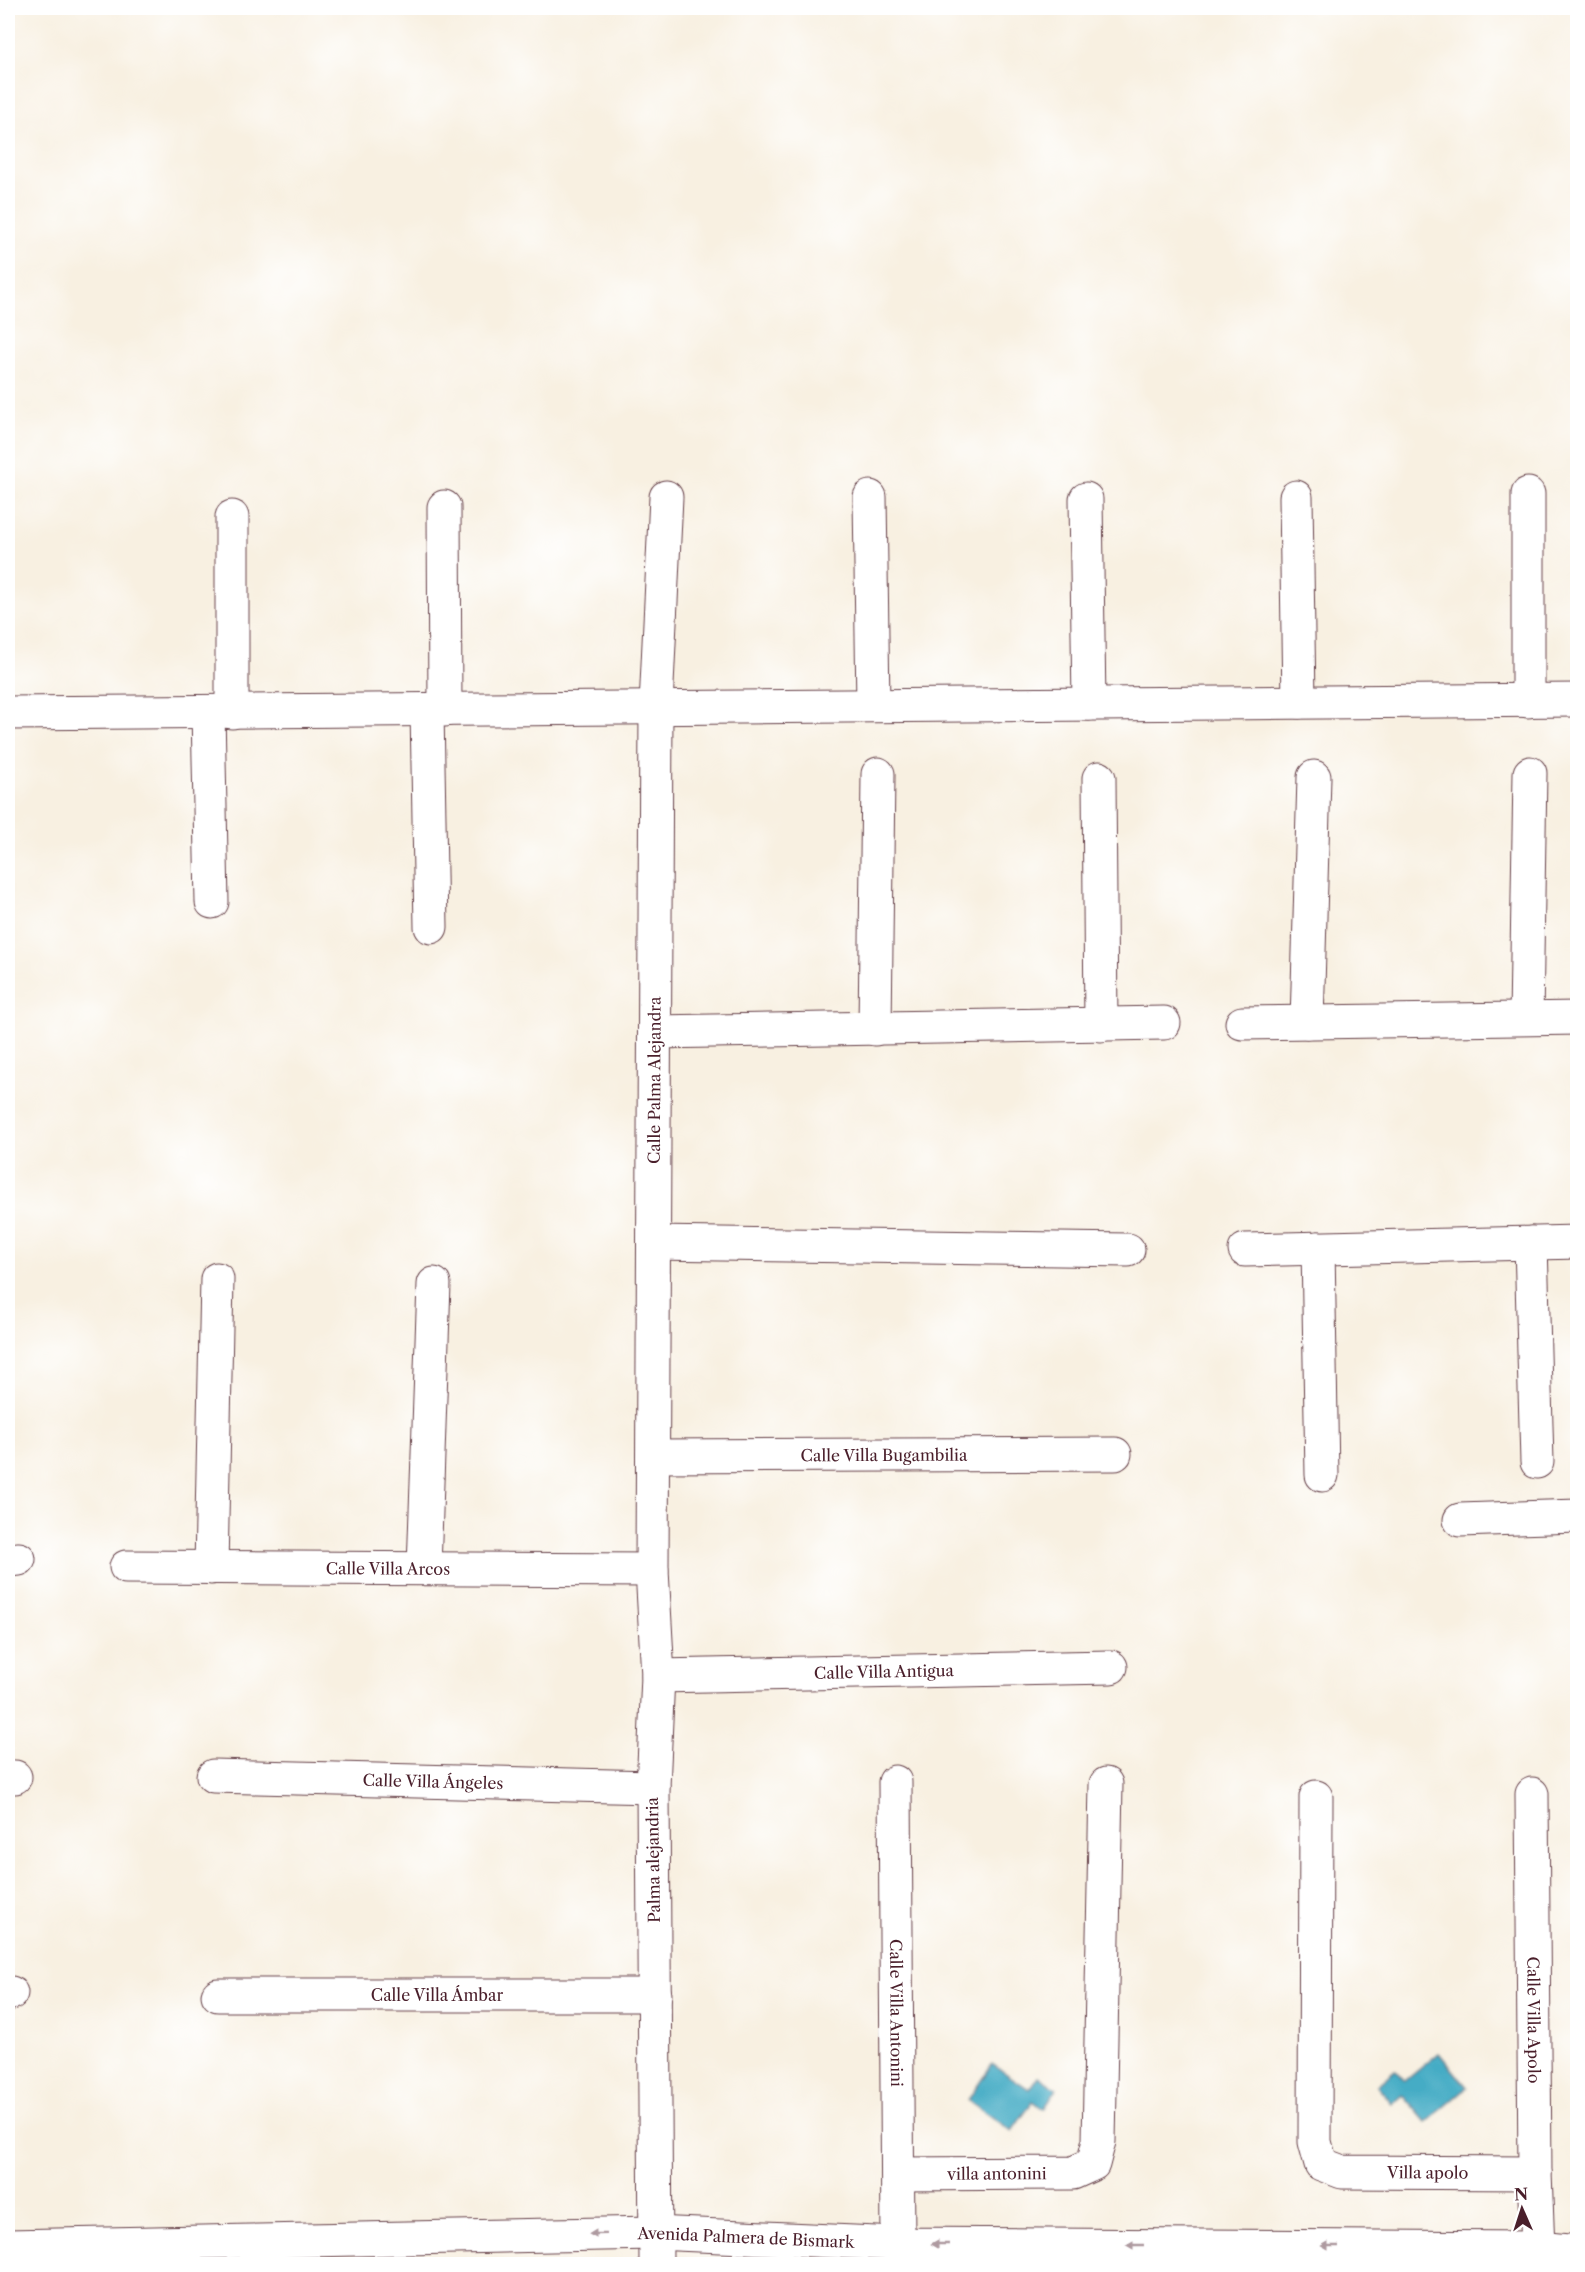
<svg xmlns="http://www.w3.org/2000/svg" width="1585" height="2272" font-family="'Libre Caslon Text',serif">
  <rect width="100%" height="100%" fill="#fff"/>
  <filter id="ink" filterUnits="userSpaceOnUse"><feTurbulence type="fractalNoise" baseFrequency=".0167" numOctaves="2"/><feDisplacementMap in="SourceGraphic" scale="12" xChannelSelector="R" yChannelSelector="G"/><feConvolveMatrix kernelMatrix="1 2 1 2 8 2 1 2 1" color-interpolation-filters="sRGB"/></filter>
  <filter id="wash" filterUnits="userSpaceOnUse"><feTurbulence type="fractalNoise" baseFrequency=".008" numOctaves="4" result="noise"/><feDisplacementMap in="SourceGraphic" scale="24" xChannelSelector="R" yChannelSelector="G"/><feGaussianBlur stdDeviation="1.35" result="paint"/><feColorMatrix in="noise" values="0 0 0 0 0 0 0 0 0 0 0 0 0 0 0 0 0 1.4 0 .05"/><feComposite in="paint" operator="in"/></filter>
  <g filter="url(#wash)">
    <rect width="100%" height="100%" fill="#f8f0e1"/>
    <!-- water -->
    <g fill="#45acc5" stroke="#486678" stroke-width="1.5">
      <polygon points="1439,2053 1467,2087 1426,2122 1402,2094 1392,2103 1377,2085 1395,2070 1405,2081"/>
      <polygon points="992,2064 1029,2089 1038,2076 1057,2089 1044,2109 1033,2101 1012,2131 968,2100"/>
    </g>
  </g>
  <g filter="url(#ink)">
    <g fill="none" stroke-linecap="round" stroke-linejoin="round">
      <defs>
        <g id="minor">
          <polyline points="1528,494 1528,701"/>
          <polyline points="870,497 873,705"/>
          <polyline points="1296,497 1299,702"/>
          <polyline points="1086,499 1089,704"/>
          <polyline points="444,507 445,710"/>
          <polyline points="427,711 431,927"/>
          <polyline points="208,712 212,902"/>
          <polyline points="232,712 232,517"/>
          <polyline points="8,713 1578,700"/>
          <polyline points="1099,778 1101,1025"/>
          <polyline points="1526,1018 1530,773"/>
          <polyline points="1307,1022 1314,777"/>
          <polyline points="1242,1023 1578,1018"/>
          <polyline points="875,1029 878,774"/>
          <polyline points="655,1032 1164,1023"/>
          <polyline points="654,1243 1128,1250"/>
          <polyline points="1531,1243 1537,1462"/>
          <polyline points="1318,1248 1322,1475"/>
          <polyline points="1245,1250 1578,1242"/>
          <path id="s1" d="M653 1456 1115 1454"/>
          <polyline points="1460,1520 1578,1516"/>
          <polyline points="8,1560 19,1559"/>
          <path id="s2" d="M126 1567 652 1570"/>
          <polyline points="211,1568 217,1279"/>
          <polyline points="424,1568 434,1284"/>
          <path id="s3" d="M658 1676 1111 1667"/>
          <path id="s4" d="M213 1776 653 1787"/>
          <polyline points="8,1777 15,1777"/>
          <path id="s5" d="M895 1782 898 2244"/>
          <path id="s6" d="M1532 1794 1535 2173 1538 2248"/>
          <path id="s7" d="M1316 1797 1315 2142 1321 2164 1342 2172 1535 2173"/>
          <polyline points="8,1993 11,1993"/>
          <path id="s8" d="M218 1995H655"/>
          <path id="s9" d="M898 2174 1073 2173 1093 2164 1099 2141 1106 1784"/>
          <path id="s10" d="M8 2246 654 2233 898 2244 1538 2248 1578 2252"/>
          <path id="s11" d="M656 2264 653 1787 658 1676 652 1570 656 706 666 497"/>
        </g>
      </defs>
      <!-- minor casing -->
      <use href="#minor" stroke="#643e46" stroke-width="35"/>
      <!-- minor -->
      <use href="#minor" stroke="#fff" stroke-width="33"/>
    </g>
    <!-- one-way arrows -->
    <defs><path id="oneway-solid" d="M-6-.8H1V-3.2L6.5 0L1 3.2V.8H-6Z" transform="scale(1.5)"/></defs>
    <g fill="#ae9aa0">
      <use href="#oneway-solid" transform="translate(598 2234) rotate(179)"/>
      <use href="#oneway-solid" transform="translate(940 2244) rotate(-180)"/>
      <use href="#oneway-solid" transform="translate(1135 2245) rotate(-180)"/>
      <use href="#oneway-solid" transform="translate(1330 2246) rotate(-180)"/>
    </g>
  </g>
  <g text-anchor="middle" stroke-width="6" stroke-linejoin="round" paint-order="stroke">
    <!-- street labels -->
    <g font-size="16" fill="#4a1f2b" stroke="#fff">
      <text dy="6" stroke="none"><textPath href="#s11" startOffset="1184">Calle Palma Alejandra</textPath></text>
      <text dy="6" stroke="none"><textPath href="#s1" startOffset="231">Calle Villa Bugambilia</textPath></text>
      <text dy="6" stroke="none"><textPath href="#s2" startOffset="262">Calle Villa Arcos</textPath></text>
      <text dy="6" stroke="none"><textPath href="#s3" startOffset="226">Calle Villa Antigua</textPath></text>
      <text dy="6" stroke="none"><textPath href="#s4" startOffset="220">Calle Villa Ángeles</textPath></text>
      <text transform="translate(653 1860) rotate(-91)" y="6">Palma alejandria</text>
      <text dy="6" stroke="none"><textPath href="#s8" startOffset="219">Calle Villa Ámbar</textPath></text>
      <text dy="6" stroke="none"><textPath href="#s5" startOffset="231">Calle Villa Antonini</textPath></text>
      <text dy="6" stroke="none"><textPath href="#s6" startOffset="226">Calle Villa Apolo</textPath></text>
      <text dy="6" stroke="none"><textPath href="#s7" startOffset="476">Villa apolo</textPath></text>
      <text dy="6" stroke="none"><textPath href="#s9" startOffset="99">villa antonini</textPath></text>
      <text dy="6" stroke="none"><textPath href="#s10" startOffset="738">Avenida Palmera de Bismark</textPath></text>
    </g>
  </g>
  <!-- margin -->
  <rect width="1585" height="2272" fill="none" stroke="#fff" stroke-width="30"/>
  <!-- north arrow -->
  <g transform="translate(1522 2209) rotate(357)" stroke="#ffffff" stroke-width="4.5" paint-order="stroke">
  <path d="M0-4.5L10 22L0 15L-10 22Z" fill="#4a1f2b"/>
  <text y="-9" font-size="16" font-weight="bold" text-anchor="middle" fill="#4a1f2b">N</text>
  </g>
</svg>
